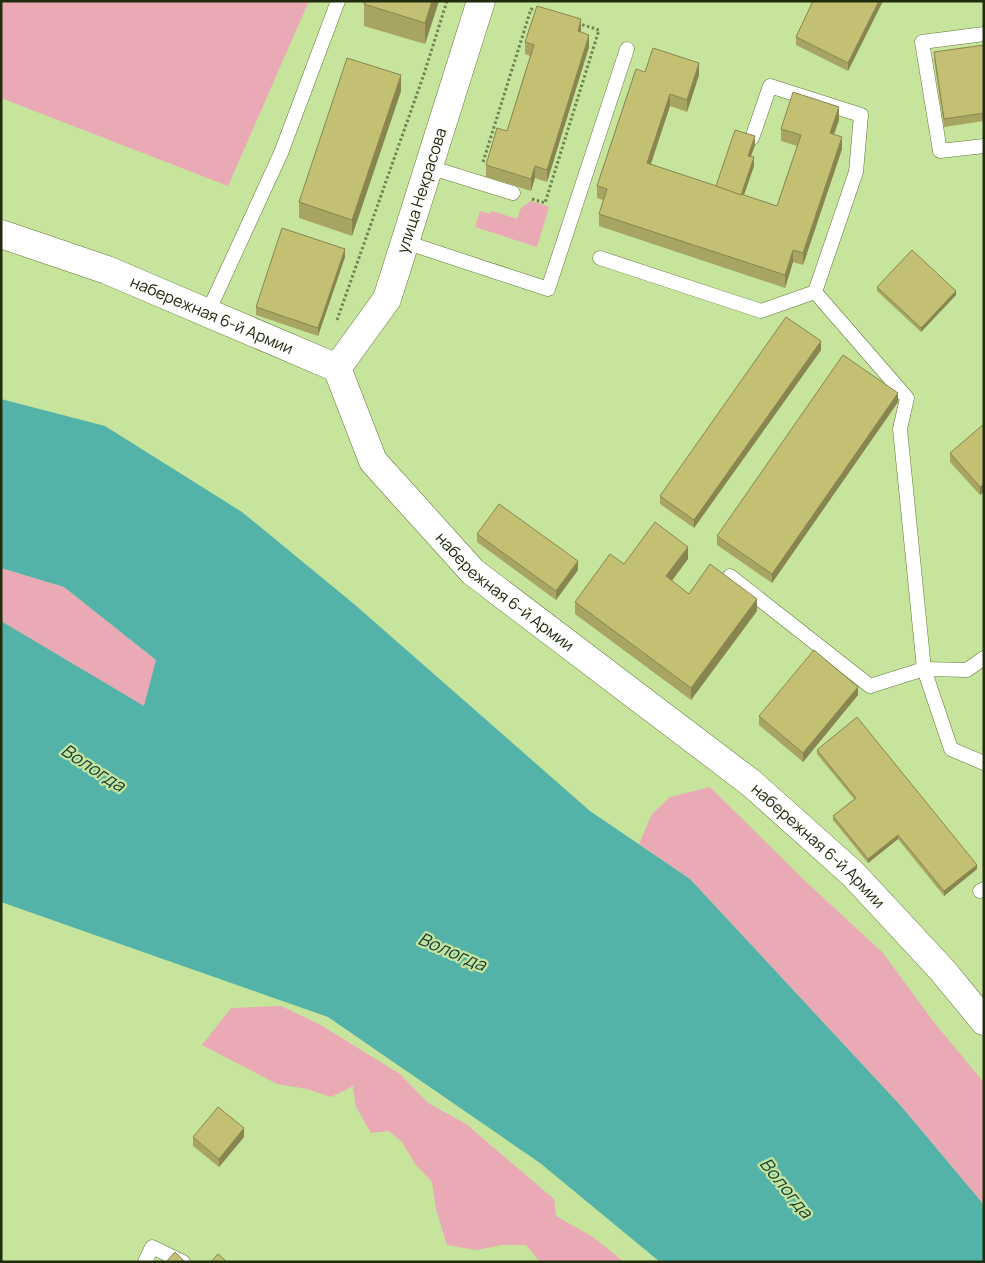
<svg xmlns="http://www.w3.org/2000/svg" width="985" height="1263" font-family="Manrope,sans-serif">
  <rect width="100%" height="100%" fill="#c7e49d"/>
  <!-- green -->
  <g fill="#e9a9b5">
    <polygon points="1,1 309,1 228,186 1,98"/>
    <polygon points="531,201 549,207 537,247 475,227 480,211 490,214 492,211 517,219 521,208"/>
    <polygon points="1,568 64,587 156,660 145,707 1,621"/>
    <polygon points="710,787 803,879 883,953 933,1021 984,1083 984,1205 901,1106 690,879 639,844 652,814 670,797"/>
    <polygon points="281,1006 319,1024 400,1074 428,1103 466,1124 554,1199 556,1216 593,1237 624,1262 540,1262 526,1245 502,1245 476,1250 447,1245 436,1209 432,1182 416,1165 401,1141 389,1131 371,1133 356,1107 353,1086 331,1097 307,1089 277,1084 202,1045 231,1008"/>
  </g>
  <!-- water -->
  <polygon fill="#53b3a9" points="1,399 105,426 242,512 354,604 590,811 690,879 901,1106 984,1205 984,1262 660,1262 540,1163 328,1017 1,902 1,621 144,706 156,660 64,587 1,568"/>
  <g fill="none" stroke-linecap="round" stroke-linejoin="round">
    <defs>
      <g id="lane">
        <polyline points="984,34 922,42 940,151 984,146"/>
        <polyline points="752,138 770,86 861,115 856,172 815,292"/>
        <polyline points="429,167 513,193"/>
        <polyline points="405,242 548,289 627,49"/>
        <polyline points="600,258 761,311 815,292 907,398 900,429 924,669 870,686 730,576"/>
        <polyline points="208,312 281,153 338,1"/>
        <polyline points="984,658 967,670 924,669 951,749 984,763"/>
        <polyline points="980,891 984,889"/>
        <polyline points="145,1262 152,1247 183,1262"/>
      </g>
      <g id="street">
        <path id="s1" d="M1 234 107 270 337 368 373 461 473 572 751 783 853 874 943 971 984 1021"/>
        <path id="s2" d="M337 368 387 299 481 1"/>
      </g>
    </defs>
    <!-- lane casing -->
    <use href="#lane" stroke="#607835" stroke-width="15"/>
    <!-- street casing -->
    <use href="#street" stroke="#607835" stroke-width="29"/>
    <!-- path -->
    <g stroke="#6f8252" stroke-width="3" stroke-dasharray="2.5 2.5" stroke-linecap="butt">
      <polyline points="483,162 531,9 538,11"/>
      <polyline points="532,199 545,203 599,30 580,24"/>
      <polyline points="337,320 424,74 447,1"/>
    </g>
    <!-- lane -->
    <use href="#lane" stroke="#fff" stroke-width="14"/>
    <!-- street -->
    <use href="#street" stroke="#fff" stroke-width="28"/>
  </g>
  <!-- wall -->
  <g fill="#a8a563">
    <polygon points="439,1 425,44 364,26 364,4"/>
    <polygon points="883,1 848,71 796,45 796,37"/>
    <polygon points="581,33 589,47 547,182 535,178 531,191 486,177 486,165 507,131 530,56 525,54 525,42 581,32"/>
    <polygon points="984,45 984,121 944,127 934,60 934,52"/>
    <polygon points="645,72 699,75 687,112 670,106 651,164 716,186 755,145 751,156 754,166 744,195 777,206 797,146 781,141 781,129 839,120 834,134 842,149 803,265 793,262 785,288 599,226 599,214 603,200 597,198 597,186"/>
    <polygon points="401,91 352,236 299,218 299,202"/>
    <polygon points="345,257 318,336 256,315 256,307"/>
    <polygon points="877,287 956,295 921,332 877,291"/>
    <polygon points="821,350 694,528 660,504 660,496"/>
    <polygon points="898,402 772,583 717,545 717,536"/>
    <polygon points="984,424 980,495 950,462 950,453"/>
    <polygon points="477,534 578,570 556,600 477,542"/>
    <polygon points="688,559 672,581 689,594 757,611 691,700 575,614 575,602 624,564"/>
    <polygon points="858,695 803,762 759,725 759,716"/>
    <polygon points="817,750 977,869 944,896 898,839 868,863 833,820 833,816 854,799 817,754"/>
    <polygon points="193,1137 244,1137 219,1167 193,1146"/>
  </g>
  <!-- shaded-wall -->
  <g fill="#888650">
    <polygon points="432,1 439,1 425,44 425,23"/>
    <polygon points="879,1 883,1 848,71 848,63"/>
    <polygon points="581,19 581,32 578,44 578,31"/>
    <polygon points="589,35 589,47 547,182 547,170"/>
    <polygon points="699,63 699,75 687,112 687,100"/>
    <polygon points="401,75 401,91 352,236 352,220"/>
    <polygon points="670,94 670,106 647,175 647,163"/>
    <polygon points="839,107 839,120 830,145 830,133"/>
    <polygon points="755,136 755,145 748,164 748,156"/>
    <polygon points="842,137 842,149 803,265 803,253"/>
    <polygon points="754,157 754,166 740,206 740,198"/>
    <polygon points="535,166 535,178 531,191 531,179"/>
    <polygon points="345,249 345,257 318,336 318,328"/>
    <polygon points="793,250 793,262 785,288 785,275"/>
    <polygon points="956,291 956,295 921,332 921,328"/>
    <polygon points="821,341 821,350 694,528 694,520"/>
    <polygon points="898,393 898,402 772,583 772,574"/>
    <polygon points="984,484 984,492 980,495 980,487"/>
    <polygon points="688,547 688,559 666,588 666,576"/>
    <polygon points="578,561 578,570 556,600 556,591"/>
    <polygon points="757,599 757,611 691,700 691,688"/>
    <polygon points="858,687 858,695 803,762 803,753"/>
    <polygon points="898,835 898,839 868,863 868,859"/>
    <polygon points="977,865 977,869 944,896 944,891"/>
    <polygon points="244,1128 244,1137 219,1167 219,1159"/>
  </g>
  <!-- building -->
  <g fill="#c3c073" stroke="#888650">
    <polygon points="364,1 432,1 425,23 364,4"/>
    <polygon points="813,1 879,1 848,63 796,37"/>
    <polygon points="537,6 581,19 578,31 589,35 547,170 535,166 531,179 486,165 497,128 507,131 534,45 525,42"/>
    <polygon points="984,45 984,113 944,119 934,52"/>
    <polygon points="653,48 699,63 687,100 670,94 647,163 777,206 801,135 781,129 793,92 839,107 830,133 842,137 803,253 793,250 785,275 599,214 607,189 597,186 636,69 645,72"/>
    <polygon points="347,58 401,75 352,220 299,202"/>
    <polygon points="735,130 755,136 748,156 754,157 741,195 716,186"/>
    <polygon points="282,228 345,249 318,328 256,307"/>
    <polygon points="912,250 956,291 921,328 877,287"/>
    <polygon points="786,317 821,341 694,520 660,496"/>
    <polygon points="843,355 898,393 772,574 717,536"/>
    <polygon points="984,424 984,484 980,487 950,453"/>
    <polygon points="499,504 578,561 556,591 477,534"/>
    <polygon points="655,522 688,547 666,576 689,594 710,564 757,599 691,688 575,602 610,554 624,564"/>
    <polygon points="814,650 858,687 803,753 759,716"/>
    <polygon points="857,717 977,865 944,891 898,835 868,859 833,816 856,798 817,750"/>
    <polygon points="218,1107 244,1128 219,1159 193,1137"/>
    <polygon points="175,1252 185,1262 166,1262"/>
    <polygon points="218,1254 227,1262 211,1262"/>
  </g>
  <g text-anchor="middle" stroke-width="4.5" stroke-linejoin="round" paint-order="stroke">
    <!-- street labels -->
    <g font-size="16" fill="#212c0f" stroke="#c7e49d">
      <text dy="6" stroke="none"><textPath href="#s2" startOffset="199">улица Некрасова</textPath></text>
      <text dy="6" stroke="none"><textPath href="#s1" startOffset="226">набережная 6-й Армии</textPath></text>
      <text dy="6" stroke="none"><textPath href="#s1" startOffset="648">набережная 6-й Армии</textPath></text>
      <text dy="6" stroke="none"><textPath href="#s1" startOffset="1052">набережная 6-й Армии</textPath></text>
    </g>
    <!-- water labels -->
    <g font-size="18" font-style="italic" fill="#123f3b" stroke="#c7e49d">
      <text transform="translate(93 768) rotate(33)" y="6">Вологда</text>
      <text transform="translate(452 952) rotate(23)" y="6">Вологда</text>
      <text transform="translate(786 1188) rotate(51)" y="6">Вологда</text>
    </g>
  </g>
  <!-- border -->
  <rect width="985" height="1263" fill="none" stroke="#212c0f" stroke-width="5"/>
</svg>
